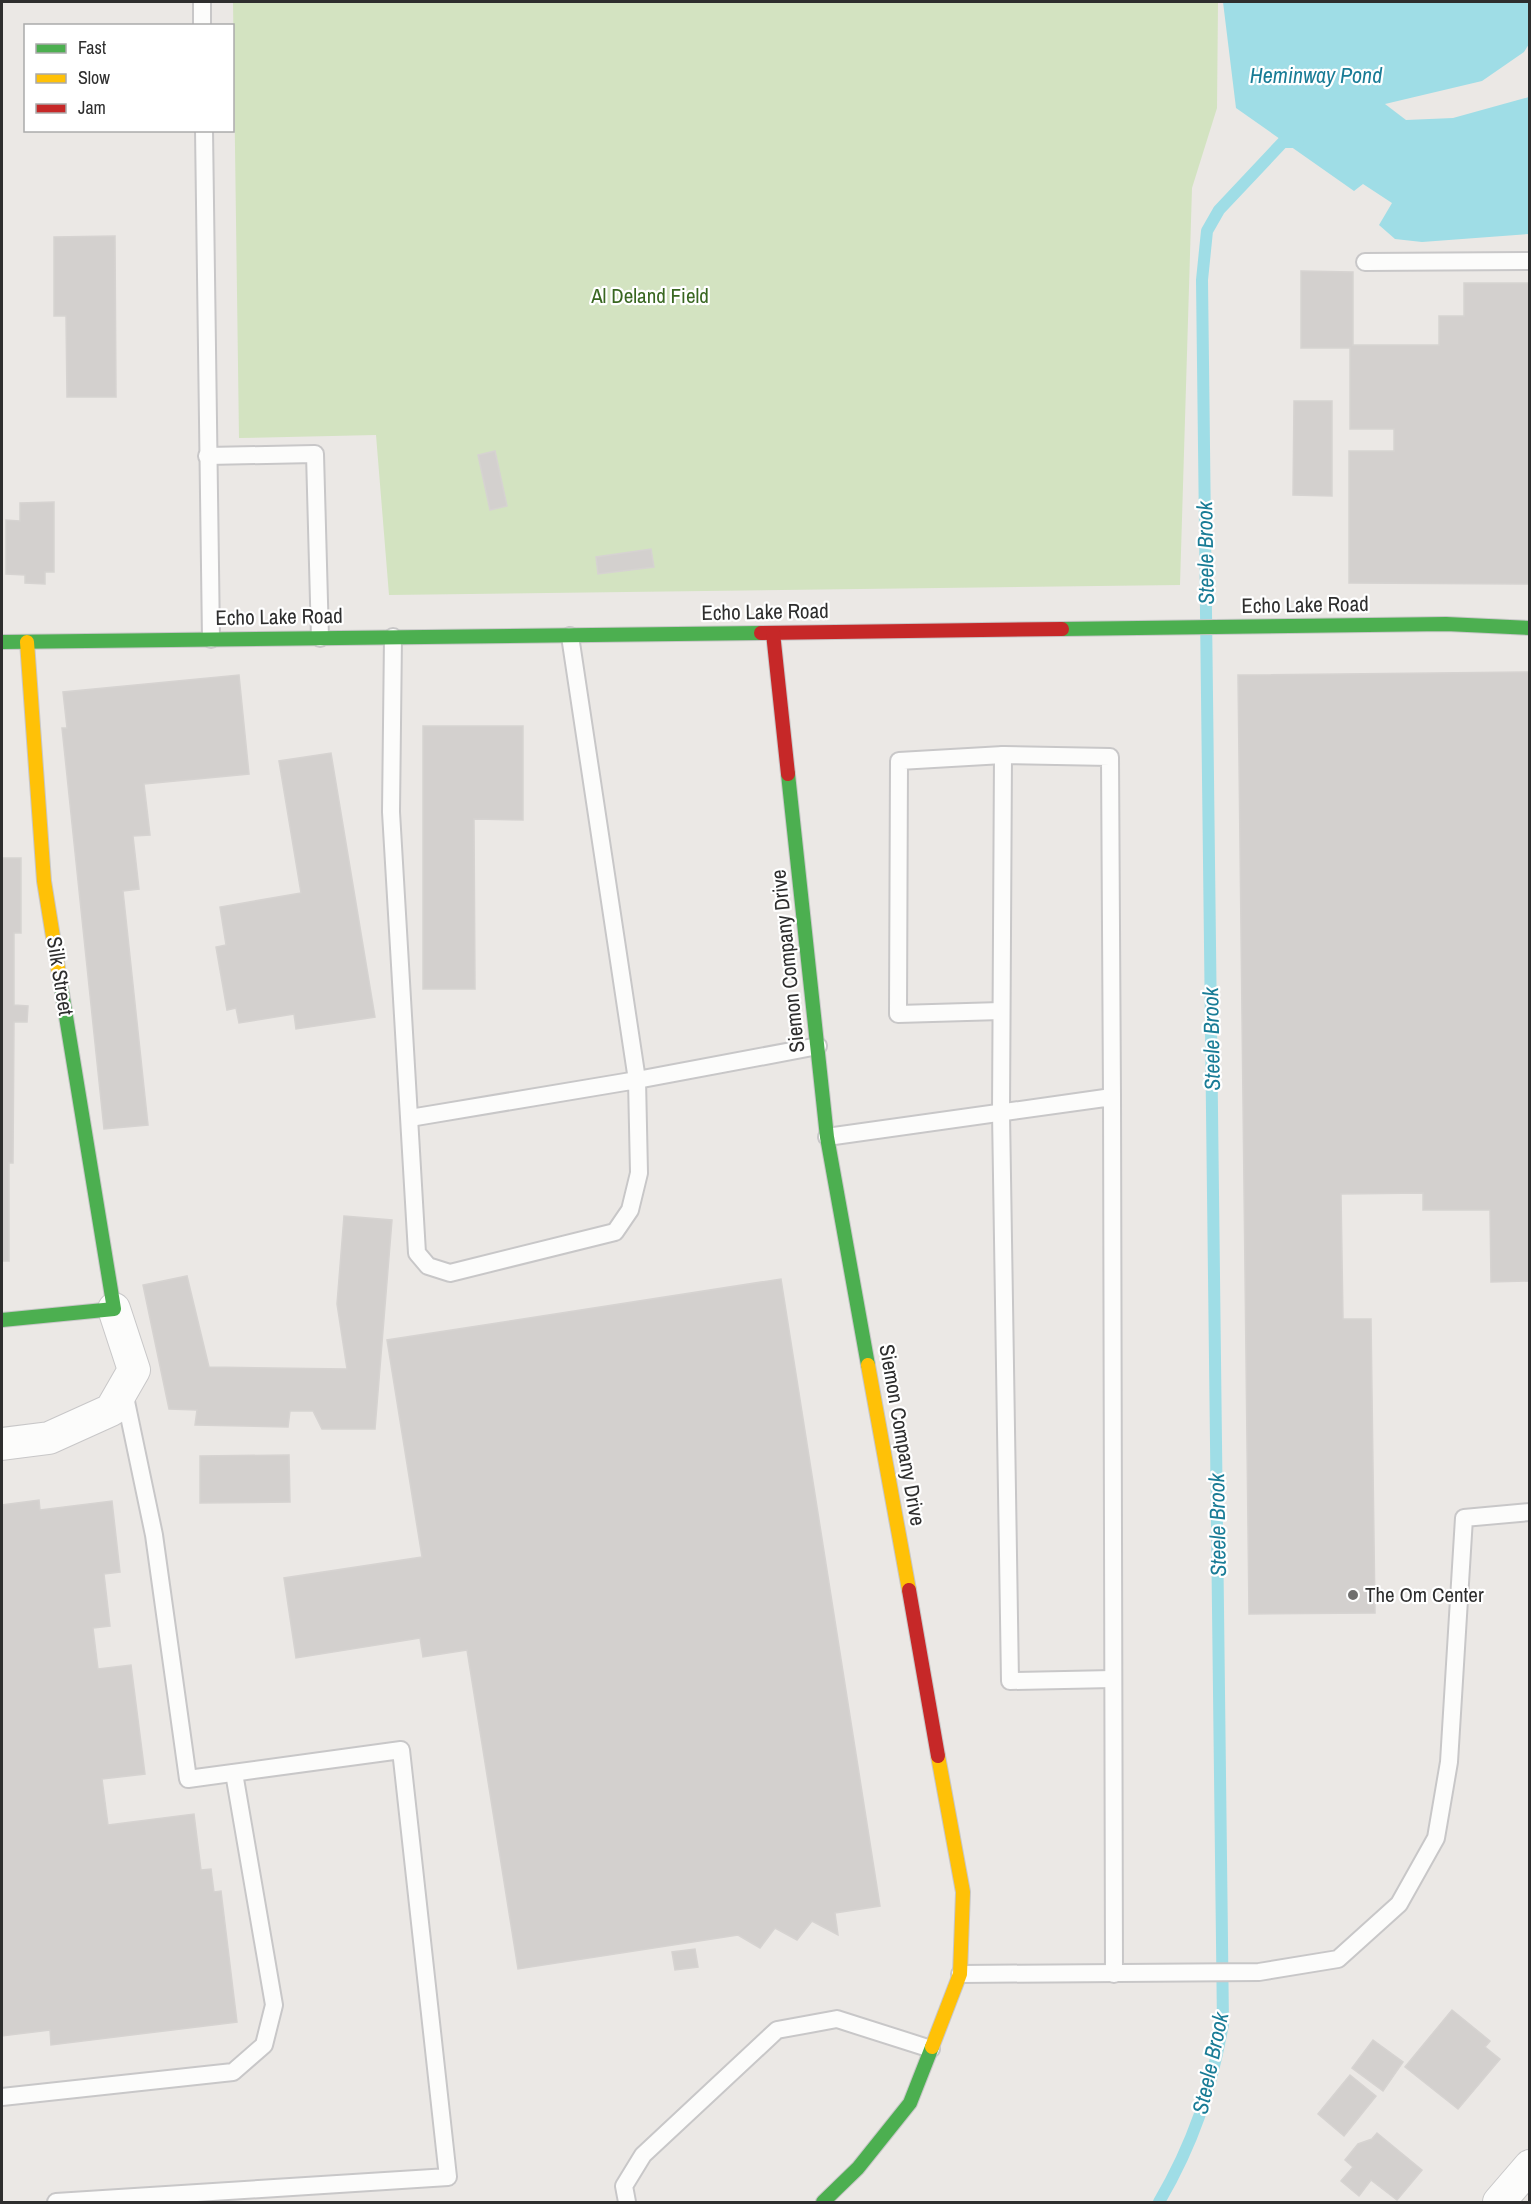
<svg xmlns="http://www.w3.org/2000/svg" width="1531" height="2204" font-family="'Archivo Narrow',sans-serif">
  <rect width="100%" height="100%" fill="#ebe8e5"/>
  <!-- green -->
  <polygon fill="#d3e3c1" points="233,2 1218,2 1217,108 1192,188 1180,585 389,595 376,435 239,438"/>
  <!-- water -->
  <polygon fill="#9fdde6" points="1223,2 1529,2 1529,44 1524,52 1482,81 1385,104 1406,120 1453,118 1529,97 1529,234 1422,242 1395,239 1379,225 1392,203 1363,184 1354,191 1236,108"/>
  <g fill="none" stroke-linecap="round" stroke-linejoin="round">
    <!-- stream -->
    <path stroke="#9fdde6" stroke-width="12" d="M1159 2202C1193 2144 1211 2090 1223 2024L1202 280 1207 231 1219 210 1283 142H1298"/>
  </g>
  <!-- building -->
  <g fill="#d3d0ce" stroke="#d6d3d1" stroke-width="1.5">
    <polygon points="115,236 116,397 67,397 66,316 54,316 54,237"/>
    <polygon points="1301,271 1353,272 1353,345 1439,345 1439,316 1464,316 1464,283 1530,283 1530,584 1349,583 1349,451 1394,451 1394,429 1350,429 1350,348 1301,348"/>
    <polygon points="1294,401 1332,401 1332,496 1293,495"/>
    <polygon points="495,451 507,506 490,510 478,455"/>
    <polygon points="54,502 54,572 45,572 45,584 25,583 25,575 6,574 6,520 20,521 20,503"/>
    <polygon points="651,549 654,567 598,574 596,557"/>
    <polygon points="1530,672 1530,1281 1491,1282 1490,1210 1423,1210 1423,1193 1341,1194 1343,1319 1371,1319 1375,1613 1249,1614 1238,675"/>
    <polygon points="239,675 249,774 144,784 150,835 133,836 139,889 123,891 148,1125 104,1129 62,728 67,728 63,692"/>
    <polygon points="423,726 523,726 523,820 474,819 475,989 423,989"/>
    <polygon points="331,753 375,1017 296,1029 294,1014 239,1023 236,1008 227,1010 216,947 226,945 220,907 301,893 279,761"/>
    <polygon points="2,858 21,858 21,933 14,933 14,1005 28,1006 27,1022 14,1022 13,1163 9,1163 9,1261 2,1261"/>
    <polygon points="344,1216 392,1220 375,1429 322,1429 313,1411 290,1411 288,1427 195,1425 197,1410 169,1409 143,1285 187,1276 209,1367 347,1369 337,1304"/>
    <polygon points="781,1279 880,1906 835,1913 838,1935 812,1921 797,1940 775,1928 760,1948 738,1935 518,1969 467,1650 423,1657 420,1638 296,1658 284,1578 422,1557 387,1340"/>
    <polygon points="289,1455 290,1502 200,1503 200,1456"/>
    <polygon points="39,1500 40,1510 112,1501 120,1572 104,1574 110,1626 93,1628 98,1669 131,1665 145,1774 102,1779 108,1825 194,1814 201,1870 211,1869 214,1892 221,1891 237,2022 51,2045 50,2030 2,2036 2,1505"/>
    <polygon points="695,1949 698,1967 675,1970 672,1952"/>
    <polygon points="1452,2010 1490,2041 1485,2047 1500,2059 1458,2109 1405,2067"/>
    <polygon points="1373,2040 1403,2062 1383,2091 1352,2068"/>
    <polygon points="1350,2075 1376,2096 1344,2136 1318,2114"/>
    <polygon points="1377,2133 1422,2170 1397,2200 1371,2180 1359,2196 1341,2181 1353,2167 1345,2160 1358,2144 1372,2139"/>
  </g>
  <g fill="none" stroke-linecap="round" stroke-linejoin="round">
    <defs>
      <g id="lane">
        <polyline points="202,2 202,26"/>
        <polyline points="204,130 211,639"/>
        <polyline points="1365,262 1530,261"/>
        <polyline points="207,456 315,454 320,638"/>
        <polyline points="570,636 637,1080 818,1046"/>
        <polyline points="393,637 391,812 417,1253 428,1266 450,1273 615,1232 630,1210 639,1173 637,1080 410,1118"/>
        <polyline points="1001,1011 898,1014 899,761 1003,755"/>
        <polyline points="1112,1097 1110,757 1003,755 1001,1113 1010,1681 1113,1679"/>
        <polyline points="827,1137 1112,1097 1114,1974"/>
        <polyline points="960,1974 1259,1972 1338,1959 1399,1904 1436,1838 1449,1762 1464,1518 1530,1512"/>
        <polyline points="2,2097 233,2072 264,2045 274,2005 234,1773"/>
        <polyline points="56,2202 448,2177 401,1750 188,1779 154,1535 124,1392"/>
        <polyline points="627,2202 624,2186 643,2155 777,2030 837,2019 931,2049"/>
      </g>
      <g id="street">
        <polyline points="2,1444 49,1438 111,1410 134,1370 114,1309"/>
        <polyline points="1499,2202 1530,2166"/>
      </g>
      <g id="fast">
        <polyline points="1062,629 1446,624 1530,628"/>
        <polyline points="2,642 761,633"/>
        <polyline points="788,774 827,1137 868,1365"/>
        <polyline points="2,1320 114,1309 59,974"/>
        <polyline points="823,2202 858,2168 910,2103 932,2047"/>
      </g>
      <g id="slow">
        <polyline points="27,642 44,881 59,974"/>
        <polyline points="868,1365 909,1590"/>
        <polyline points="932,2047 960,1974 963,1892 938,1756"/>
      </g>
      <g id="jam">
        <polyline points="761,633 1062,629"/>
        <polyline points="773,633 788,774"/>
        <polyline points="909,1590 938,1756"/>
      </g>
    </defs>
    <!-- lane casing -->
    <use href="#lane" stroke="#c8c7c8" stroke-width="20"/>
    <!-- street casing -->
    <use href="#street" stroke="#c8c7c8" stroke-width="34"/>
    <!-- fast casing -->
    <use href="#fast" stroke="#c8c7c8" stroke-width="16"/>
    <!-- slow casing -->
    <use href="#slow" stroke="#c8c7c8" stroke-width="16"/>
    <!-- jam casing -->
    <use href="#jam" stroke="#c8c7c8" stroke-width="16"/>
    <!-- lane -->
    <use href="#lane" stroke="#fcfcfb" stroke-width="16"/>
    <!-- street -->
    <use href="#street" stroke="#fcfcfb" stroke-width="32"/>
    <!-- fast -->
    <use href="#fast" stroke="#4caf50" stroke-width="14"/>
    <!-- slow -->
    <use href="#slow" stroke="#ffc107" stroke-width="14"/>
    <!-- jam -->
    <use href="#jam" stroke="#c62828" stroke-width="14"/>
  </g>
  <!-- markers -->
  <circle fill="#706f6e" stroke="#fff" stroke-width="2" cx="1353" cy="1595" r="6"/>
  <g text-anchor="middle" stroke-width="4.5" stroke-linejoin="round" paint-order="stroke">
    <!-- park labels -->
    <g font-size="21" fill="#396721" stroke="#fff">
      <text x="650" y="303">Al Deland Field</text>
    </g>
    <!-- street labels -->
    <g font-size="21" fill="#2e2e2e" stroke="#fff">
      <text transform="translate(1305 605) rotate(-1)" y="7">Echo Lake Road</text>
      <text transform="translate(765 612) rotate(-1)" y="7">Echo Lake Road</text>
      <text transform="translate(279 617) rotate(-1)" y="7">Echo Lake Road</text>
      <text transform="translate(788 961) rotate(-96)" y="7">Siemon Company Drive</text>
      <text transform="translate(60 976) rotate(81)" y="7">Silk Street</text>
      <text transform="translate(902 1435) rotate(80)" y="7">Siemon Company Drive</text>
    </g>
    <!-- poi labels -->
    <g font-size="21" fill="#2e2e2e" stroke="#fff" text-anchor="start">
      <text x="1365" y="1602">The Om Center</text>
    </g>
    <!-- water labels -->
    <g font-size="22" font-style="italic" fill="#197c96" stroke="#fff">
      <text x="1316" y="83">Heminway Pond</text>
      <text transform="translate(1205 553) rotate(-91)" y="8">Steele Brook</text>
      <text transform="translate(1211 1039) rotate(-91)" y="8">Steele Brook</text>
      <text transform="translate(1217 1525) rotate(-91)" y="8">Steele Brook</text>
      <text transform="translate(1210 2063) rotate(-78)" y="8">Steele Brook</text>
    </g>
  </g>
  <!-- border -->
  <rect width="1531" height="2204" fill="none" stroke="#2e2e2e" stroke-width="6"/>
  <!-- legend -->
  <rect x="24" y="24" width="210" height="108" fill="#ffffff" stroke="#ababab" stroke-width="1.5"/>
  <rect x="36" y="44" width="30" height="9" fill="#4caf50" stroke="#ababab" stroke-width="1.5"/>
  <text x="78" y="54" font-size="18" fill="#2e2e2e">Fast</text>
  <rect x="36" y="74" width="30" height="9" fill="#ffc107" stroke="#ababab" stroke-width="1.5"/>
  <text x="78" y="84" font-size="18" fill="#2e2e2e">Slow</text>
  <rect x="36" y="104" width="30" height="9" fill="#c62828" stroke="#ababab" stroke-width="1.5"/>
  <text x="78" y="114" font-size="18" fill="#2e2e2e">Jam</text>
</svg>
